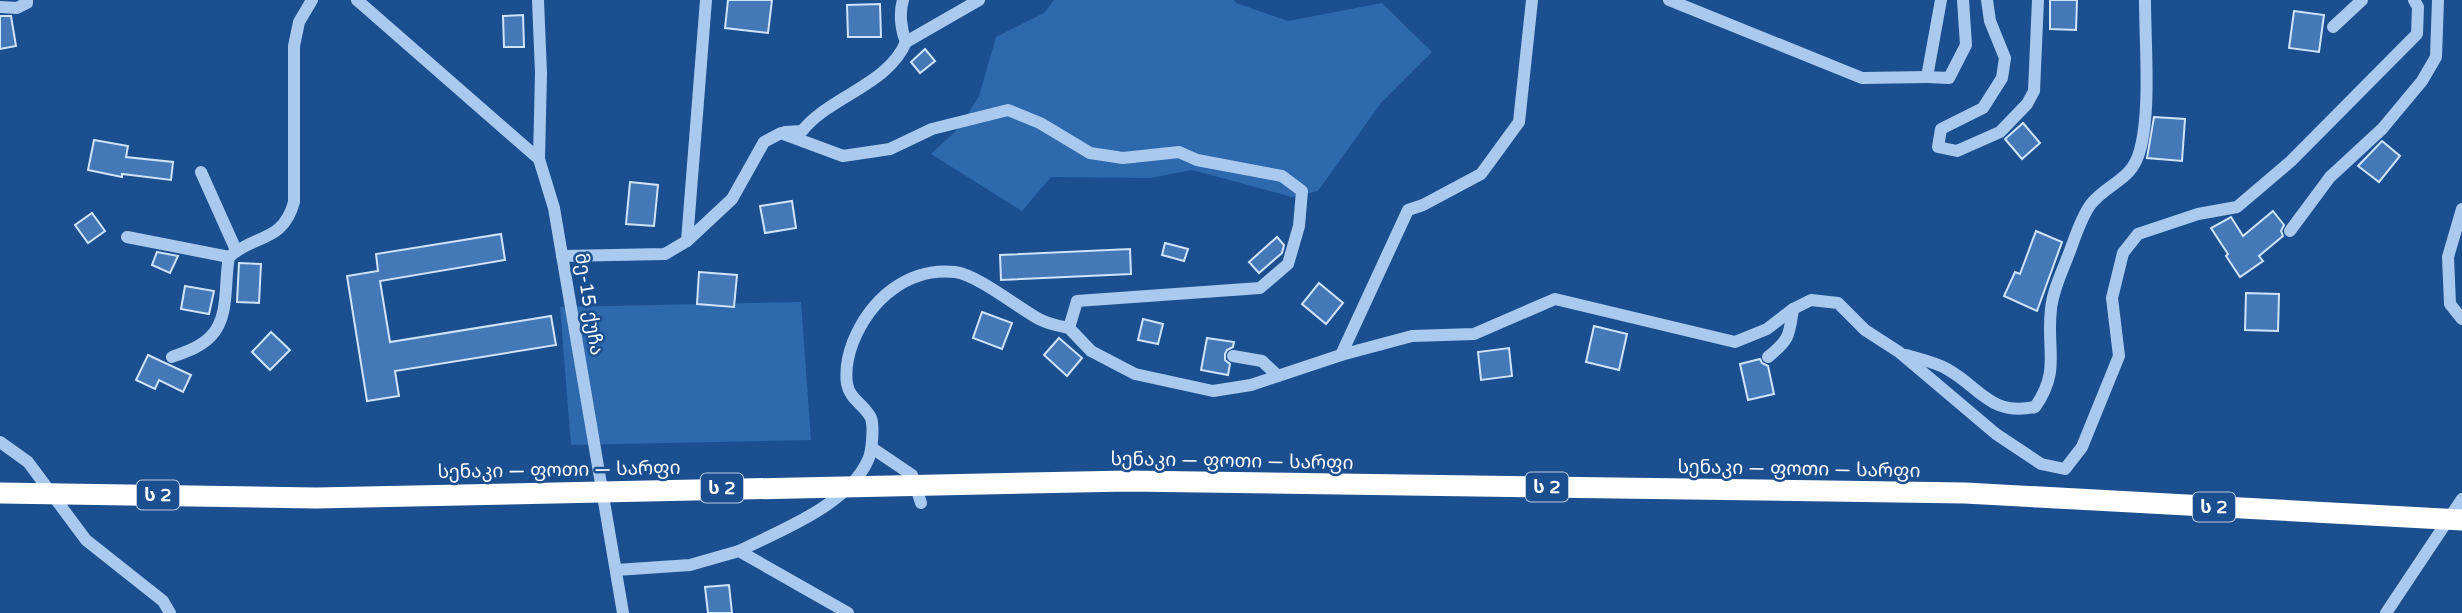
<svg xmlns="http://www.w3.org/2000/svg" width="2462" height="613" font-family="'Varela Round','Noto Sans Georgian',sans-serif">
  <rect width="100%" height="100%" fill="#1b4f8f"/>
  <!-- green -->
  <g fill="#2e69ad">
    <polygon points="1054,0 1234,0 1236,3 1288,21 1382,3 1432,52 1381,103 1318,191 1292,197 1192,170 1150,178 1051,177 1022,211 931,154 960,127 979,96 996,37 1044,13"/>
    <polygon points="801,302 811,440 571,445 560,307"/>
  </g>
  <!-- building -->
  <g fill="#4478b7" stroke="#cfe3fa" stroke-width="2">
    <polygon points="728,0 772,0 768,33 725,28"/>
    <polygon points="2050,0 2077,0 2076,30 2050,29"/>
    <polygon points="880,4 881,37 848,37 847,5"/>
    <polygon points="2294,11 2324,15 2319,52 2289,48"/>
    <polygon points="523,15 524,47 504,47 503,16"/>
    <polygon points="0,16 11,16 16,46 0,49"/>
    <polygon points="925,49 935,61 920,73 911,62"/>
    <polygon points="2154,117 2185,119 2182,161 2147,158"/>
    <polygon points="2023,123 2040,143 2022,159 2005,139"/>
    <polygon points="94,140 128,146 126,157 173,162 171,180 122,174 122,177 88,170"/>
    <polygon points="2382,141 2400,156 2379,182 2358,166"/>
    <polygon points="630,182 658,185 654,226 626,224"/>
    <polygon points="792,201 796,228 765,233 760,206"/>
    <polygon points="2273,211 2284,225 2281,231 2283,236 2259,256 2263,261 2240,277 2226,256 2228,254 2211,228 2231,217 2243,236"/>
    <polygon points="92,213 105,231 88,243 75,225"/>
    <polygon points="2036,231 2062,242 2037,311 2004,296 2015,272 2020,274"/>
    <polygon points="501,234 505,260 380,281 390,342 551,316 556,345 395,371 399,396 367,401 347,276 378,271 376,254"/>
    <polygon points="1277,237 1284,245 1282,253 1259,273 1249,262"/>
    <polygon points="1165,243 1188,249 1184,261 1162,255"/>
    <polygon points="1130,249 1131,274 1001,280 1000,255"/>
    <polygon points="157,252 178,256 170,273 152,265"/>
    <polygon points="239,263 261,264 259,303 237,302"/>
    <polygon points="699,272 737,275 734,307 697,304"/>
    <polygon points="1319,283 1343,303 1326,324 1302,304"/>
    <polygon points="185,286 214,291 209,314 181,309"/>
    <polygon points="2246,293 2279,294 2278,331 2245,330"/>
    <polygon points="982,312 1012,323 1002,349 973,338"/>
    <polygon points="1143,319 1163,324 1158,344 1138,340"/>
    <polygon points="1594,326 1627,334 1619,370 1586,362"/>
    <polygon points="271,332 290,350 270,370 252,352"/>
    <polygon points="1059,338 1082,358 1067,376 1044,355"/>
    <polygon points="1207,338 1234,342 1233,347 1227,350 1225,354 1225,360 1230,364 1228,375 1201,370"/>
    <polygon points="1509,348 1512,376 1481,380 1478,352"/>
    <polygon points="148,355 191,375 183,392 159,380 155,389 136,380"/>
    <polygon points="1760,359 1762,363 1768,366 1774,394 1748,400 1740,364"/>
    <polygon points="729,585 732,613 708,613 705,587"/>
  </g>
  <g fill="none" stroke-linecap="round" stroke-linejoin="round">
    <!-- minor -->
    <g stroke="#a9c9ee" stroke-width="12">
      <polyline points="357,0 539,159"/>
      <polyline points="538,0 541,73 539,159 554,208 623,613"/>
      <path d="M903 0C899 13 901 30 906 42"/>
      <polyline points="1669,0 1862,78 1927,77"/>
      <polyline points="1941,0 1927,77 1949,78 1966,45 1963,0"/>
      <polyline points="1987,0 1990,21 2005,58 2002,78 1983,108 1941,129 1938,147 1957,151 2000,132 2027,104 2034,91 2038,0"/>
      <polyline points="0,7 17,8 27,3 27,0"/>
      <polyline points="2333,27 2362,0"/>
      <path d="M785 132 802 131C830 96 888 85 906 42L979 0"/>
      <polyline points="201,172 236,250"/>
      <polyline points="2462,209 2448,257 2450,304 2462,319"/>
      <polyline points="2290,231 2330,177 2382,129 2422,81 2436,57 2438,0"/>
      <polyline points="127,237 229,257"/>
      <polyline points="687,241 732,199 764,142 781,133 843,156 890,149 932,129 1008,110 1040,123 1090,153 1123,158 1179,152 1197,160 1282,176 1302,191 1299,226 1288,264 1260,288 1077,301 1069,328 1091,351 1135,374 1213,391 1251,385 1341,355 1412,336 1474,334 1555,299 1735,342 1767,329 1793,309 1811,300 1838,303 1865,330 1899,352 1996,434 2041,464 2065,469 2082,447 2119,356 2112,298 2123,253 2138,234 2198,214 2237,207 2291,161 2417,34 2418,7 2414,0"/>
      <polyline points="562,256 665,254 687,241 706,0"/>
      <polyline points="1341,355 1408,210 1423,205 1481,174 1519,122 1532,0"/>
      <path d="M1906 355C1919 359 1935 362 1947 369 1981 388 1990 416 2035 407 2061 370 2046 350 2051 309 2053 288 2064 268 2071 248 2076 234 2082 216 2091 204 2109 182 2132 181 2140 150 2151 110 2145 43 2145 0"/>
      <polyline points="1233,356 1262,361 1278,376"/>
      <path d="M172 357C185 352 201 347 211 336 230 317 224 281 229 257 254 234 283 243 294 202V46L299 22 312 0"/>
      <path d="M1768 357C1790 339 1789 336 1793 309"/>
      <polyline points="0,442 28,462 86,540 163,601 170,613"/>
      <polyline points="872,448 912,475 921,503"/>
      <path d="M739 551C781 530 848 505 868 460 872 452 874 427 871 418 864 404 850 400 847 384 845 369 848 355 853 342 870 300 907 267 955 272 978 275 1017 307 1039 319 1048 324 1059 326 1069 328"/>
      <polyline points="616,570 690,565 739,551 848,613"/>
      <polyline points="2386,613 2462,499"/>
    </g>
    <!-- highway -->
    <polyline stroke="#fff" stroke-width="21" points="0,493 316,498 1128,481 1965,493 2462,520"/>
  </g>
  <g text-anchor="middle" stroke-width="5" stroke-linejoin="round" paint-order="stroke">
    <!-- shield labels -->
    <g fill="#1b4f8f" stroke="#bbcadd" stroke-width="2">
      <rect x="1526" y="472.5" width="42" height="29" rx="5"/>
      <rect x="701" y="473.5" width="42" height="29" rx="5"/>
      <rect x="137" y="480.5" width="42" height="29" rx="5"/>
      <rect x="2193" y="492.5" width="42" height="29" rx="5"/>
    </g>
    <g font-size="18" font-weight="bold" fill="#fff">
      <text x="1547" y="493">ს 2</text>
      <text x="722" y="494">ს 2</text>
      <text x="158" y="501">ს 2</text>
      <text x="2214" y="513">ს 2</text>
    </g>
    <!-- street labels -->
    <g font-size="19" fill="#fff" stroke="#1b4f8f">
      <text transform="translate(590 304) rotate(81)" y="7">მე-15 ქუჩა</text>
      <text transform="translate(1232 460) rotate(1)" y="7">სენაკი — ფოთი — სარფი</text>
      <text transform="translate(1799 468) rotate(1)" y="7">სენაკი — ფოთი — სარფი</text>
      <text transform="translate(559 469) rotate(-1)" y="7">სენაკი — ფოთი — სარფი</text>
    </g>
  </g>
</svg>
